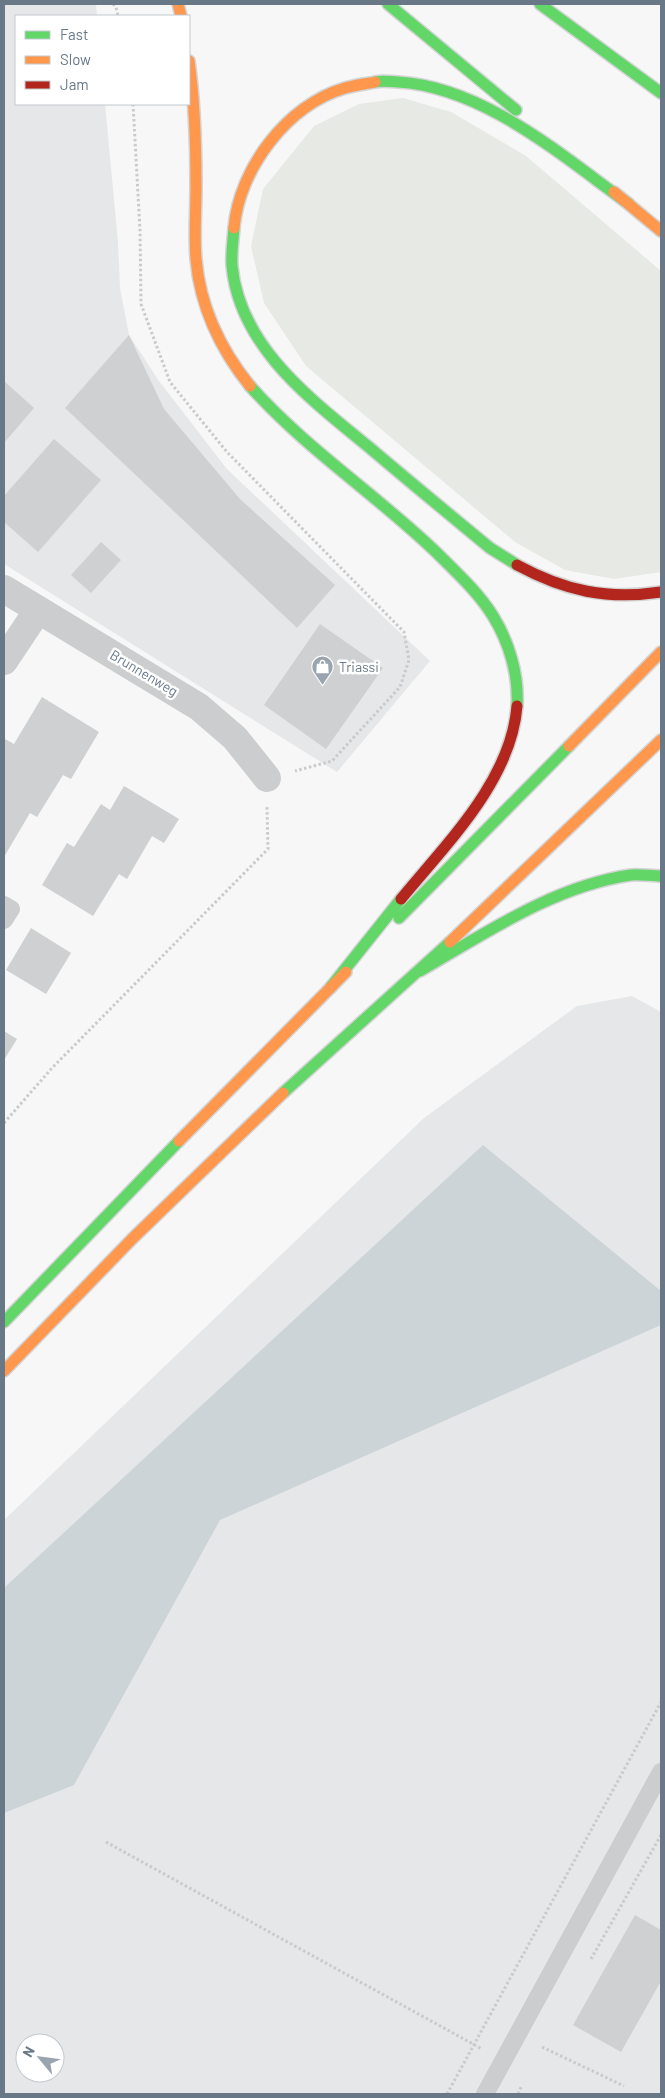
<svg xmlns="http://www.w3.org/2000/svg" width="665" height="2098" font-family="Barlow,sans-serif">
  <rect width="100%" height="100%" fill="#f7f7f7"/>
  <!-- built -->
  <g fill="#e6e7e8" fill-rule="evenodd">
    <polygon points="4,4 96,4 97,16 16,16 16,104 105,104 118,242 120,288 129,335 159,381 227,469 430,661 337,772 4,564"/>
    <path d="M632 996 661 1012V2094H4V1520L424 1118 577 1006ZM25 2043H55V2073H25Z"/>
  </g>
  <!-- green -->
  <polygon fill="#e6e9e4" points="403,98 451,112 526,156 661,271 661,572 614,579 565,570 515,542 306,366 264,303 251,246 263,189 314,126 359,104"/>
  <!-- water -->
  <polygon fill="#ccd4d8" points="483,1145 661,1291 661,1325 220,1520 74,1785 4,1813 4,1588"/>
  <!-- building -->
  <g fill="#ced0d1">
    <polygon points="129,335 164,409 240,499 335,585 297,628 65,408"/>
    <polygon points="4,381 34,408 4,443"/>
    <polygon points="54,439 101,480 38,552 4,522 4,496"/>
    <polygon points="101,542 121,560 91,593 71,575"/>
    <polygon points="320,624 383,668 326,749 264,705"/>
    <polygon points="42,697 99,732 71,779 63,775 37,817 30,813 4,857 4,741 5,739 14,744"/>
    <polygon points="124,786 179,819 164,843 152,836 127,879 119,874 93,916 42,885 67,843 74,847 101,804 110,810"/>
    <polygon points="31,928 71,953 46,994 6,970"/>
    <polygon points="4,1031 17,1039 4,1060"/>
    <polygon points="635,1915 661,1930 661,1981 621,2052 573,2025"/>
  </g>
  <g fill="none" stroke-linecap="round" stroke-linejoin="round">
    <defs>
      <g id="fast">
        <polyline points="388,4 516,110"/>
        <polyline points="540,4 661,93"/>
        <path d="M375 82C383 80 391 82 398 82 484 87 562 156 629 204"/>
        <path d="M234 228C233 241 231 254 232 266 240 348 312 400 370 448 410 482 450 515 490 548L517 565"/>
        <path d="M250 386C306 449 377 495 437 553 457 573 478 592 493 616 509 642 519 675 517 706"/>
        <polyline points="399,918 569,746"/>
        <path d="M420 971C486 933 554 886 631 875 640 874 651 876 661 876"/>
        <polyline points="330,988 401,899"/>
        <polyline points="283,1093 450,942"/>
        <polyline points="4,1322 179,1141"/>
      </g>
      <g id="slow">
        <polyline points="178,4 181,16"/>
        <path d="M189 61C195 103 196 144 196 186 196 211 194 235 196 259 200 306 221 350 250 386"/>
        <polyline points="614,192 661,231"/>
        <path d="M234 228C239 169 287 105 345 88 355 85 366 84 375 82"/>
        <polyline points="569,746 661,652"/>
        <polyline points="450,942 661,740"/>
        <polyline points="179,1141 346,972"/>
        <polyline points="4,1371 132,1239 283,1093"/>
      </g>
      <g id="jam">
        <path d="M517 565C565 591 607 600 661 592"/>
        <path d="M401 899C446 844 511 781 517 706"/>
      </g>
    </defs>
    <!-- fast casing -->
    <use href="#fast" stroke="#d3d4d5" stroke-width="14"/>
    <!-- slow casing -->
    <use href="#slow" stroke="#d3d4d5" stroke-width="14"/>
    <!-- jam casing -->
    <use href="#jam" stroke="#d3d4d5" stroke-width="14"/>
    <!-- path -->
    <g stroke="#c9cacc" stroke-width="3" stroke-dasharray="2.5 2.5" stroke-linecap="butt">
      <polyline points="113,4 116,7 118,16"/>
      <polyline points="133,104 140,230 141,304 170,382 227,452 404,632 409,660 400,687 332,761 295,771"/>
      <polyline points="4,1123 52,1068 268,849 267,807"/>
      <polyline points="106,1842 482,2049"/>
      <polyline points="591,1959 661,1835"/>
      <polyline points="542,2047 624,2086"/>
      <polyline points="447,2094 661,1702"/>
      <polyline points="518,2094 522,2085"/>
    </g>
    <!-- lane -->
    <g stroke="#cccdce" stroke-width="18">
      <polyline points="4,905 11,909 4,920"/>
      <polyline points="485,2094 661,1772"/>
    </g>
    <!-- street -->
    <g stroke="#cccdce" stroke-width="28">
      <polyline points="4,589 199,707 235,738 267,778"/>
      <polyline points="4,661 38,610"/>
    </g>
    <!-- fast -->
    <use href="#fast" stroke="#63d668" stroke-width="11"/>
    <!-- slow -->
    <use href="#slow" stroke="#ff974d" stroke-width="11"/>
    <!-- jam -->
    <use href="#jam" stroke="#b3261e" stroke-width="11"/>
  </g>
  <!-- icons -->
  <defs>
    <symbol id="shop-pin" viewBox="-11 -11 22 30"><path d="M0 17L-7.5 6A9.5 9.5 0 1 1 7.5 6Z" fill="#9aa4ae" stroke="#fff"/><path d="M-5-2.5h2.3a2.7 3.5 0 0 1 5.4 0H5L5.5 6h-11ZM-1.5-2.5h3a1.5 2.3 0 0 0-3 0Z" fill="#fff"/></symbol>
  </defs>
  <g fill-rule="evenodd">
    <use href="#shop-pin" x="310" y="654" width="25" height="34"/>
  </g>
  <g text-anchor="middle" stroke-width="5" stroke-linejoin="round" paint-order="stroke">
    <!-- poi labels -->
    <g font-size="14" fill="#687887" stroke="#fff" text-anchor="start">
      <text x="339" y="672">Triassi</text>
    </g>
    <!-- street labels -->
    <g font-size="14" fill="#687887" stroke="#fff">
      <text transform="translate(144 673) rotate(31)" y="5">Brunnenweg</text>
    </g>
  </g>
  <!-- border -->
  <rect width="665" height="2098" fill="none" stroke="#687887" stroke-width="10"/>
  <!-- legend -->
  <rect x="15" y="15" width="175" height="90" fill="#ffffff" stroke="#c3c9cf"/>
  <rect x="25" y="31" width="25" height="8" fill="#63d668" stroke="#c3c9cf"/>
  <text x="60" y="40" font-size="15" fill="#687887">Fast</text>
  <rect x="25" y="56" width="25" height="8" fill="#ff974d" stroke="#c3c9cf"/>
  <text x="60" y="65" font-size="15" fill="#687887">Slow</text>
  <rect x="25" y="81" width="25" height="8" fill="#b3261e" stroke="#c3c9cf"/>
  <text x="60" y="90" font-size="15" fill="#687887">Jam</text>
  <!-- north arrow -->
  <g transform="translate(40 2058) rotate(299)"><circle r="24" fill="#ffffff" stroke="#c3c9cf"/>
  <path d="M0-4L9 19L0 12L-9 19Z" fill="#9aa4ae"/>
  <text y="-8" font-size="14" font-weight="bold" text-anchor="middle" fill="#687887">N</text>
  </g>
</svg>
